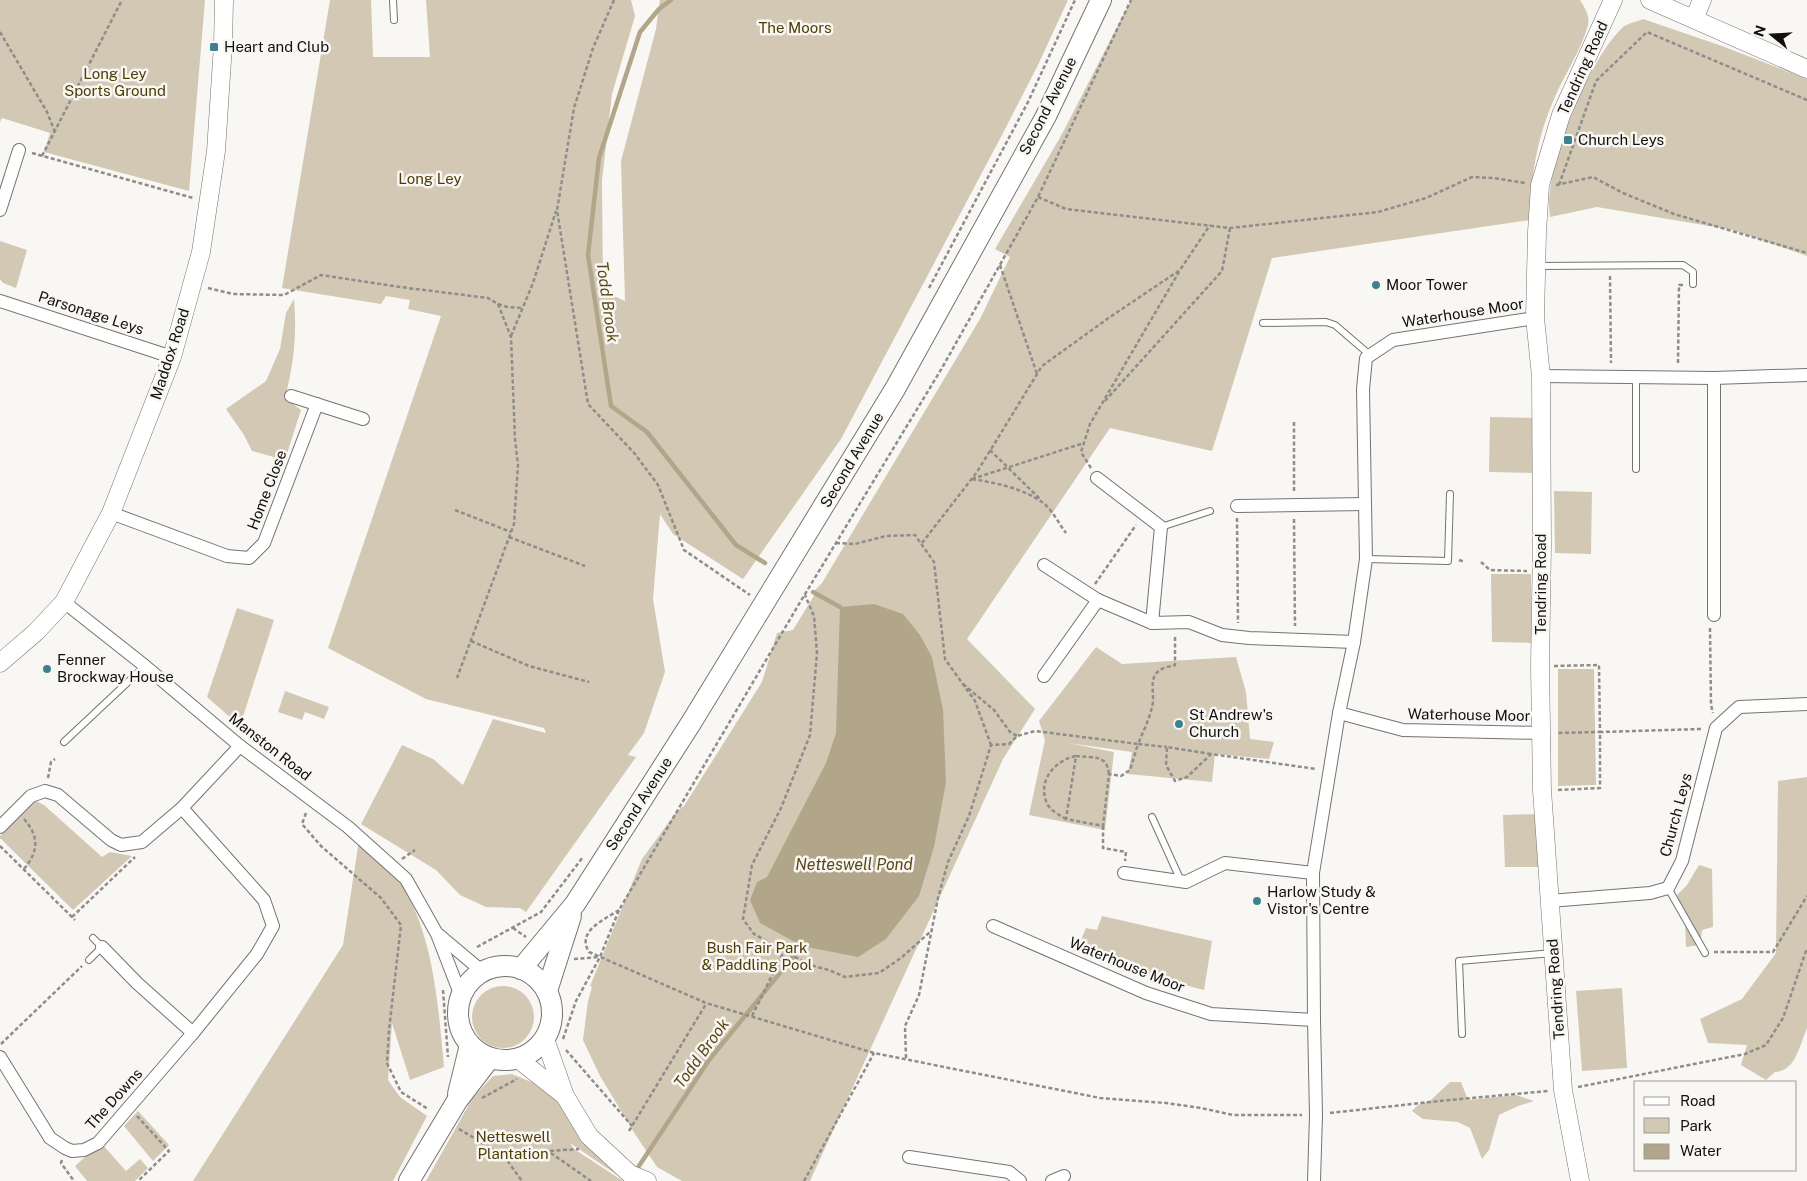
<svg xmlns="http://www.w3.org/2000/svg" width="1807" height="1181" font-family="'Public Sans',sans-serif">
  <rect width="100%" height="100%" fill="#f9f7f4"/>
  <!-- green -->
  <g fill="#d2c8b3">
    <polygon points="0,0 205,0 189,191 44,152 50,133 2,118 0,122"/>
    <polygon points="330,0 371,0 373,57 430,57 426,0 631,0 635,16 612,94 602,180 603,291 625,301 621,161 656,29 660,0 1068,0 1038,65 1003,133 841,439 743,579 673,534 660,514 653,599 665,672 644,733 628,755 636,757 526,912 520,908 486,907 460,895 436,870 361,824 402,745 433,759 463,785 493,719 546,733 544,728 426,699 328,648 441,316 408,309 410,300 386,296 381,304 282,288"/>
    <path d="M1131 0H1580C1585 8 1590 16 1588 25 1581 51 1564 75 1554 99 1537 137 1530 179 1530 220L1272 258 1212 451 1110 428 967 639 1035 709 1003 759 810 1181H682L657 1167 635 1134 600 1076 583 1040 588 1001 592 987 590 986 642 859 677 811 684 806 762 682 777 633 793 630 815 594 813 592 822 583 980 319 1010 257 995 249 1062 134Z"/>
    <path d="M1643 19 1722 46 1807 79V256L1733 230 1597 207 1550 217C1542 172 1589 59 1622 28 1627 23 1637 22 1643 19Z"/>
    <polygon points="0,241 27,250 16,288 3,283 0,279"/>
    <path d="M294 299C297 334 294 363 285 398L301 410 285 460 252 451 244 435 226 409 266 381 280 349 286 313Z"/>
    <polygon points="1490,417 1534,418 1534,473 1489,472"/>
    <polygon points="1554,491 1592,492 1591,554 1555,553"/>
    <polygon points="1491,574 1531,574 1532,643 1492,642"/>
    <polygon points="237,608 274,620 240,726 207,697"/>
    <polygon points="1096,647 1122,664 1236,657 1246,692 1250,739 1274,742 1269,759 1215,754 1212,782 1128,774 1132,752 1068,743 1114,752 1105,830 1029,815 1045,740 1039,721"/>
    <polygon points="1558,669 1594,669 1596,785 1558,786"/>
    <polygon points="285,691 329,707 324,719 305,712 302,720 278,712"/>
    <path d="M1807 777V1028C1800 1044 1796 1071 1775 1072L1766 1080 1741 1065 1747 1045 1708 1043 1700 1019 1742 999 1776 953 1778 781Z"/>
    <polygon points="36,801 44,805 102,857 110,852 132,856 73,910 0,838 0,836"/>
    <polygon points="1539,814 1540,867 1505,867 1503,815"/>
    <path d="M359 840C370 851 393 868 400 881 434 936 438 1004 444 1067L410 1080 392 1023 388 1080 400 1097 427 1116 393 1181H193L343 945Z"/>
    <polygon points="1699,865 1712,869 1713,927 1702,930 1700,945 1686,947 1685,921 1677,895 1687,885"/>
    <polygon points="1102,916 1212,941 1204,990 1162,979 1078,947 1086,928 1097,930"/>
    <circle cx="503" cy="1017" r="31"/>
    <polygon points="1622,988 1627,1068 1582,1071 1576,991"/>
    <polygon points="512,1074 543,1087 589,1136 626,1181 570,1143 574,1149 623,1181 426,1181 472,1099 493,1076"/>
    <polygon points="1450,1082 1461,1082 1468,1100 1516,1095 1534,1101 1518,1106 1499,1115 1489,1150 1482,1159 1470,1128 1458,1122 1423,1119 1412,1111 1418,1105 1431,1100"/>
    <polygon points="138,1111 169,1145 153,1161 124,1126"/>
    <polygon points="101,1143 126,1171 140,1159 148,1168 135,1181 87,1181 75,1166"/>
  </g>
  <!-- water -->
  <polygon fill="#b2a68a" points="874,604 903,614 920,635 932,657 943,710 946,782 934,847 919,896 886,939 858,957 802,946 760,923 750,900 757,882 767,877 826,763 836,733 840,607"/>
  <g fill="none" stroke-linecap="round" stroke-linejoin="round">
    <!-- stream -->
    <g stroke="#b2a68a" stroke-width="4.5">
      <polyline points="671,0 659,9 640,32 599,158 588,255 611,406 647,432 736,545 765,563"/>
      <polyline points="813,592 840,607"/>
      <polyline points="635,1172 709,1060 802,946"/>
    </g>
    <defs>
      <g id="lane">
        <polyline points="393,0 394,20"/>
        <polyline points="1537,266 1683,265 1693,272 1693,284"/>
        <polyline points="1263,323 1326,322 1335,325 1370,355"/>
        <polyline points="1636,469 1636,377"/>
        <polyline points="1161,527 1210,511"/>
        <polyline points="1366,559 1448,561 1450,494"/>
        <polyline points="64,742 145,666"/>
        <polyline points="1152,817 1181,881"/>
        <polyline points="1668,888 1705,953"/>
        <polyline points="89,960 102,947 93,938"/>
        <polyline points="1462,1034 1459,961 1553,953"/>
      </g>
      <g id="street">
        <polyline points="0,210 19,150"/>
        <polyline points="0,301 172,357"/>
        <polyline points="1541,376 1714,378 1807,375"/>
        <polyline points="1714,378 1714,615"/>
        <polyline points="291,396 363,419"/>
        <polyline points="1097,478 1161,527 1152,623 1189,622 1222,635 1249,638 1354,642"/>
        <polyline points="1237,506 1365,504"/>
        <polyline points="111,513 227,556 249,558 264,543 317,404"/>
        <polyline points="1044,565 1098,600 1152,623"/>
        <polyline points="64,602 145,666 240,746 348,827 406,879 437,934 461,996"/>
        <polyline points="1044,676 1098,600"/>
        <polyline points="1339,713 1403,730 1542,733"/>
        <polyline points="0,827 31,796 45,791 58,795 111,840 121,845 142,842 182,808 240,746"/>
        <polyline points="1124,873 1186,882 1225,863 1313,873"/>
        <polyline points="1549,901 1650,893 1668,888 1682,861 1716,728 1739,707 1807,704"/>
        <polyline points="993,926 1146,993 1211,1014 1314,1020"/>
        <polyline points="439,935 483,972"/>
        <polyline points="102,947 137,983 193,1033"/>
        <polyline points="0,1057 50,1138 65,1148 72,1151 84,1150 98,1143 193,1033 257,954 273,926 264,900 182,808"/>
        <polyline points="909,1157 1009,1172 1020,1181"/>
        <polyline points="1052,1181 1064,1176"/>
        <polyline points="1314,1181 1316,1115 1314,1020 1313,873 1339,713 1354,642 1366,559 1363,389 1366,358 1393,340 1535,318"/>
      </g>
      <g id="secondary">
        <polyline points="1650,0 1807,69"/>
        <polyline points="1694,19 1702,0"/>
        <polyline points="0,663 36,632 64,602 111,513 172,357 201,252 216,151 223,45 224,0"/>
        <polyline points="545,1039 565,1096 589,1136 630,1174 647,1181"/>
        <polyline points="518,1059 565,1096"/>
        <polyline points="1580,1181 1563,1090 1542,790 1540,666 1542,545 1541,376 1535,318 1537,232 1540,185 1561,115 1613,0"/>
      </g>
      <g id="primary">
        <circle cx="505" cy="1013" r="47"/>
        <polyline points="521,969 575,904 691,723 895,389 1046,116 1101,0"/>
        <polyline points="547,991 571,916"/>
        <polyline points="458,1094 470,1045"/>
        <polyline points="409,1181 457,1101 490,1058"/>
      </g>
    </defs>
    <!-- lane casing -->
    <use href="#lane" stroke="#757370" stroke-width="8"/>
    <!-- street casing -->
    <use href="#street" stroke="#757370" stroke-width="14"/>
    <!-- secondary casing -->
    <use href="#secondary" stroke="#757370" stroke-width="19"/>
    <!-- primary casing -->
    <use href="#primary" stroke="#757370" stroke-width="22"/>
    <!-- path -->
    <g stroke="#8f8d8b" stroke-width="2.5" stroke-dasharray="4 2.5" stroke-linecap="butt">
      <polyline points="614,0 593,48 574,108 557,210 588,404 635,454 658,485 684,550 750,595"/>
      <polyline points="0,32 47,112 55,132"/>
      <polyline points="32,153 193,198"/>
      <polyline points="42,156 122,0"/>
      <polyline points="1556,185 1593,177 1623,193 1674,214 1807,253"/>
      <polyline points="1559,185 1596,81 1647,32 1807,100"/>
      <polyline points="1038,197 1066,209 1230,228 1378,212 1426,198 1472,177 1494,178 1525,183"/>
      <polyline points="1000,265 1037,374"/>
      <polyline points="1610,276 1611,363"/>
      <polyline points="208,288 233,294 284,295 321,275 400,287 488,298 498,304 511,337 515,439 518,465 516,494 514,524 457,678"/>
      <polyline points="929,288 1028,102 1075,0"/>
      <polyline points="498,304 507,307 523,308"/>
      <polyline points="511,336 533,283 556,211"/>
      <polyline points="1678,363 1679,285 1683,285"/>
      <polyline points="1105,401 1222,271 1230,228"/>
      <polyline points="1294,422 1294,491"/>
      <polyline points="990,450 1041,500"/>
      <polyline points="1091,468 1081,452 1090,424 1179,272"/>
      <polyline points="972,479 1084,443"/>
      <path d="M972 479C996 483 1022 488 1042 502 1052 509 1059 524 1066 533"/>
      <polyline points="455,510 511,532"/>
      <polyline points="1237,518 1238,623"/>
      <polyline points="1294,519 1295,626"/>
      <polyline points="509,537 585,566"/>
      <polyline points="836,543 855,544 886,536 915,535 934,562 945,659 975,701 991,745"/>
      <polyline points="922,543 977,472 1042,366 1110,317 1180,270 1210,225"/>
      <polyline points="1459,560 1465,562"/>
      <polyline points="1481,562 1490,570 1527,571"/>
      <polyline points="1095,584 1136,525"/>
      <polyline points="1710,628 1711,705 1713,713"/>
      <polyline points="471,641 529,666 589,682"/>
      <polyline points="1554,666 1599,665 1600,732 1557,733"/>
      <polyline points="963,684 994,710 1010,732 1017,736"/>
      <polyline points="1211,754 1167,747 1166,765 1175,781 1187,777 1211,754 1316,769"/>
      <path d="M1109 774C1107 754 1093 758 1076 756L1066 819 1103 826 1109 774 1121 776 1130 770 1138 744 1167 747"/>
      <polyline points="48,778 51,762 55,759"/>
      <polyline points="1558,790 1600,788 1600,732 1701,729"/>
      <polyline points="306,813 302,824 321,846 381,898 401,925 389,1030 387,1063 401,1092 428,1109"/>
      <path d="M1066 819C1059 815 1048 809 1046 801 1038 779 1056 760 1076 756"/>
      <polyline points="1103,826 1103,848 1126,852 1125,861"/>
      <polyline points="0,846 75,920"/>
      <polyline points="402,859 415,850"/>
      <path d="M24 869C39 851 39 836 24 819"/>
      <path d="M619 910C604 920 576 931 589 952L706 1003 874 1053 1100 1098 1166 1103 1201 1108 1233 1115H1302"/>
      <polyline points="72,917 135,857"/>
      <polyline points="513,928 526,937"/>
      <polyline points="477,947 541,912 583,857"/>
      <polyline points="784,951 754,934 743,919 752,865 781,808 810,735 817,653 814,616 805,595"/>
      <polyline points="1714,952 1773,952 1807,896"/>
      <polyline points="574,959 599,957"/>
      <polyline points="443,990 448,1057"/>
      <polyline points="752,1016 784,951 810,965 829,970 845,977 879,973 901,958 930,932"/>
      <polyline points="563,1039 576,1001 600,957 619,910 799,604 942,368 1038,197 1131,0"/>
      <polyline points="1,1044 82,966"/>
      <polyline points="566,1050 632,1126"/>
      <path d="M906 1058 905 1026 919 995 938 898 948 862 969 816 991 745 1009 744 1017 736 1035 731 1138 744C1143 732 1149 720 1152 707 1155 697 1150 684 1155 675 1159 668 1168 667 1175 665V635"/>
      <polyline points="1578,1087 1745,1054 1766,1045 1783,1018 1807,948"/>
      <polyline points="482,1098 517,1079"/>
      <polyline points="1330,1113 1439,1101 1548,1091"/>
      <polyline points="137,1116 169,1151 138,1181"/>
      <polyline points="459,1129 504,1156 522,1181"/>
      <polyline points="629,1131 706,1004"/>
      <polyline points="550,1151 579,1149"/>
      <polyline points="62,1160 61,1163 74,1181"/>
      <polyline points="507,1160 538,1155 548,1151 591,1181"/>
      <polyline points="804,1181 874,1053"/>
    </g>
    <!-- lane -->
    <use href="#lane" stroke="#fff" stroke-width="6"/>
    <!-- street -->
    <use href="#street" stroke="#fff" stroke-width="12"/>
    <!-- secondary -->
    <use href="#secondary" stroke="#fff" stroke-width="18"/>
    <!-- primary -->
    <use href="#primary" stroke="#fff" stroke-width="20"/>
  </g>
  <!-- markers -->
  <g fill="#3c828e" stroke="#f9f7f4" stroke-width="2">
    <rect x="209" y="42" width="10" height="10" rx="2.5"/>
    <rect x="1563" y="135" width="10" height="10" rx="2.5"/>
    <circle cx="1376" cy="285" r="5"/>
    <circle cx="47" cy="669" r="5"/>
    <circle cx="1179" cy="724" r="5"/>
    <circle cx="1257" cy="901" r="5"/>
  </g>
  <g text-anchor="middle" stroke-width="5" stroke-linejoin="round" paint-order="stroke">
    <!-- park labels -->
    <g font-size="15" fill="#4f3c05" stroke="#f9f7f4">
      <text x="795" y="33">The Moors</text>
      <text x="115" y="79">Long Ley<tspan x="115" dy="17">Sports Ground</tspan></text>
      <text x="430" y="184">Long Ley</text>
      <text x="757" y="953">Bush Fair Park<tspan x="757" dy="17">&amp; Paddling Pool</tspan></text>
      <text x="513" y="1142">Netteswell<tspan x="513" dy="17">Plantation</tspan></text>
    </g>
    <!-- poi labels -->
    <g font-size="15" fill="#11100f" stroke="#f9f7f4" text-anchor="start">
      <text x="224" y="52">Heart and Club</text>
      <text x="1578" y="145">Church Leys</text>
      <text x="1386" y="290">Moor Tower</text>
      <text x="57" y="665">Fenner<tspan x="57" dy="17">Brockway House</tspan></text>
      <text x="1189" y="720">St Andrew's<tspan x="1189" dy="17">Church</tspan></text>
      <text x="1267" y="897">Harlow Study &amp;<tspan x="1267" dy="17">Vistor's Centre</tspan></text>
    </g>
    <!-- street labels -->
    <g font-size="15" fill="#11100f" stroke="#f9f7f4">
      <text transform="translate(1583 68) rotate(-66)" y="5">Tendring Road</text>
      <text transform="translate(1048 106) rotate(-63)" y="5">Second Avenue</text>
      <text transform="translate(91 313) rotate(18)" y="5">Parsonage Leys</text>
      <text transform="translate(1463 313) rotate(-9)" y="5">Waterhouse Moor</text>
      <text transform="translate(170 354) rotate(-72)" y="5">Maddox Road</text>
      <text transform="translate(852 460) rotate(-59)" y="5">Second Avenue</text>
      <text transform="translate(267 490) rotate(-69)" y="5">Home Close</text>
      <text transform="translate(1541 584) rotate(-90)" y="5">Tendring Road</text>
      <text transform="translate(1469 715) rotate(1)" y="5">Waterhouse Moor</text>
      <text transform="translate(270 747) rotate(38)" y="5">Manston Road</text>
      <text transform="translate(639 804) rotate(-57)" y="5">Second Avenue</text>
      <text transform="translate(1676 815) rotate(-75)" y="5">Church Leys</text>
      <text transform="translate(1127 965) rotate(22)" y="5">Waterhouse Moor</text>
      <text transform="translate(1556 989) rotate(-94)" y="5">Tendring Road</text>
      <text transform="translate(114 1099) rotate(-48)" y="5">The Downs</text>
    </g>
    <!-- water labels -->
    <g font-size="16" font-style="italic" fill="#5c4816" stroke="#f9f7f4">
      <text transform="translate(608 302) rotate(82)" y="6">Todd Brook</text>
      <text x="854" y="870">Netteswell Pond</text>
      <text transform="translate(701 1053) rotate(-54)" y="6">Todd Brook</text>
    </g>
  </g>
  <!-- legend -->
  <rect x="1634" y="1081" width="162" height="90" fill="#f9f7f4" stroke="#9c9b98"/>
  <rect x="1644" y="1097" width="25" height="8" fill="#ffffff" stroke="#9c9b98"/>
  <text x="1680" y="1106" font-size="15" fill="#11100f">Road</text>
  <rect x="1644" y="1118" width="25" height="15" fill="#d2c8b3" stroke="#9c9b98"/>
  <text x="1680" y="1131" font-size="15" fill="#11100f">Park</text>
  <rect x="1644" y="1144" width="25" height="15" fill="#b2a68a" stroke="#9c9b98"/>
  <text x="1680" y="1156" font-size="15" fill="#11100f">Water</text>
  <!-- north arrow -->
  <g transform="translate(1772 35) rotate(288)" stroke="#f9f7f4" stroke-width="4" paint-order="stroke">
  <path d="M0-4L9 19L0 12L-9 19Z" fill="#11100f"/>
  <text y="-8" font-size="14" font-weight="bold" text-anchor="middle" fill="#11100f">N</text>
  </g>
</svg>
